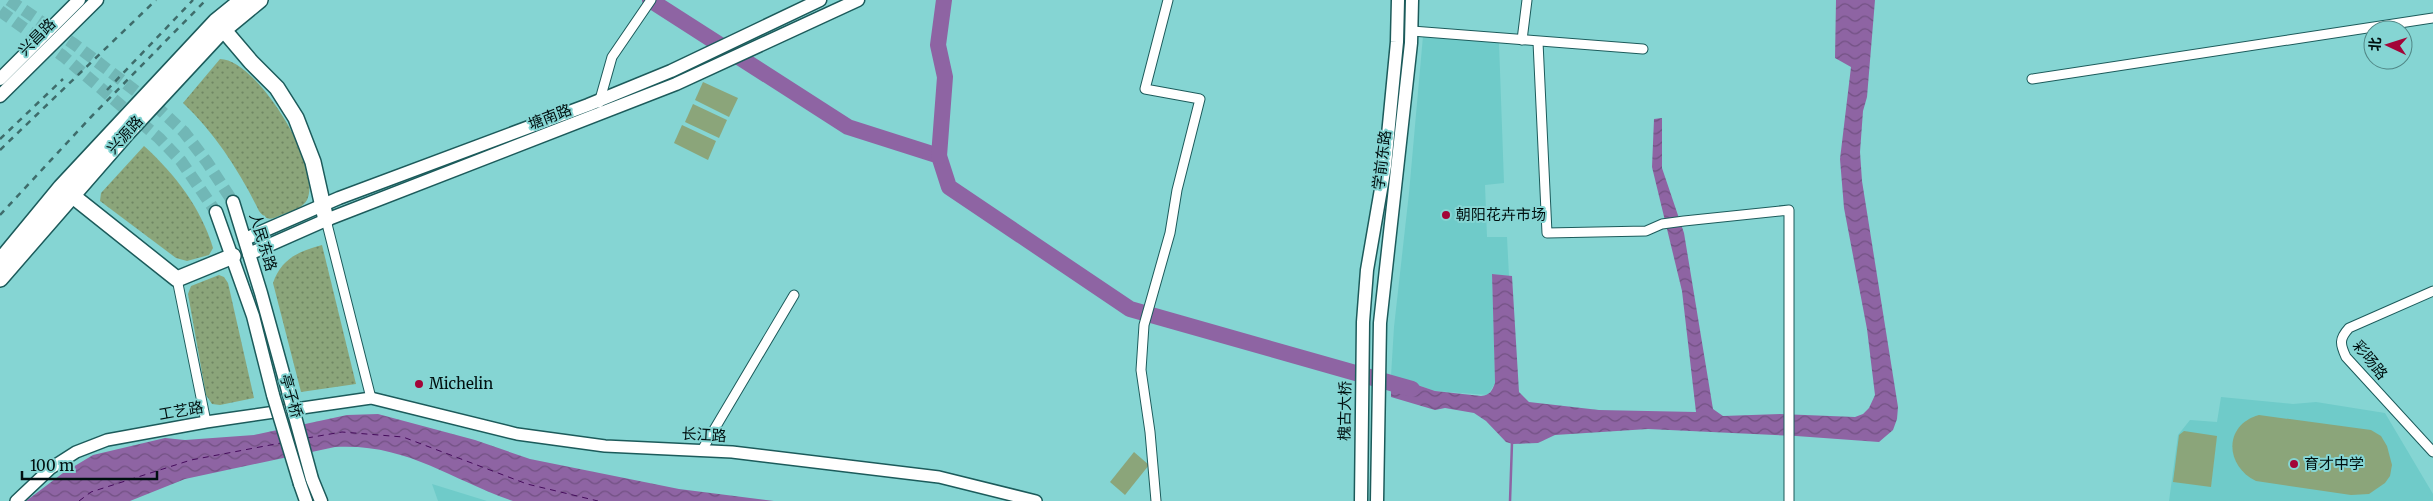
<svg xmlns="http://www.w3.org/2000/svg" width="2433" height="501" font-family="Merriweather,'Noto Sans SC',serif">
  <defs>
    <pattern id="grass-dots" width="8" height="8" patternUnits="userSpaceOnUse" patternTransform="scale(1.25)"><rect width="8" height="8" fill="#8ba57a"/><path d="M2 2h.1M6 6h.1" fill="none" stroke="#6f8563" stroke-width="1.8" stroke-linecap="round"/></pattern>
    <pattern id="water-waves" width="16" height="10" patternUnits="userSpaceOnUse" patternTransform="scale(1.25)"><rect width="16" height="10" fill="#8e64a3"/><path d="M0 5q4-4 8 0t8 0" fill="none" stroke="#725183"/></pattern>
  </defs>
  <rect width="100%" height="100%" fill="#85d5d3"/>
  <!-- built -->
  <g fill="#6fcbc9">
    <polygon points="1423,36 1499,43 1504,183 1485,185 1487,237 1507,237 1509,276 1492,274 1495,383 1488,395 1435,391 1391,376 1394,327 1409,193"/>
    <polygon points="2221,397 2293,404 2316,402 2385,413 2433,494 2433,501 2169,501 2178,435 2190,420 2217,422"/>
    <polygon points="432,484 487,501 438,501"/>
  </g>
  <!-- grass -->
  <g fill="url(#grass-dots)">
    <path d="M220 59C257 59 323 167 307 200 303 208 290 212 281 215 270 220 267 221 259 211 240 172 215 133 183 103Z"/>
    <path d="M144 146C175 174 201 208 213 248L209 255 187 261 176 258 100 201 101 193Z"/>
    <path d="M322 245 356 384 301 392 273 283C281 259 299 251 322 245Z"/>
    <polygon points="219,275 224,277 228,283 254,398 220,405 212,404 206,395 188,294 191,286"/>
  </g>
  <!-- garden -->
  <g fill="#8ba57a">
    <polygon points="703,82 738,98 729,117 695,100"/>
    <polygon points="693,104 727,120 719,138 685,122"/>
    <polygon points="682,125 716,141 708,160 674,143"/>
    <path d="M2259 415 2371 430 2381 436 2387 446 2392 465 2390 476 2385 483 2369 494 2351 495 2256 481C2225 466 2223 425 2259 415Z"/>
    <polygon points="2184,431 2217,436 2211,487 2173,482 2179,435"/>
    <polygon points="1134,452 1149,465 1125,495 1110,482"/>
  </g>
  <!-- water -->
  <g fill="url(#water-waves)">
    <path d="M1836 0H1875L1867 97 1863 111 1860 152 1862 181 1898 407 1897 419 1893 430 1879 442 1796 436 1648 429 1555 435 1538 443 1513 444 1506 442 1486 421 1474 413 1445 408 1435 410 1391 397V376L1435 391 1481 396C1490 395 1492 391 1495 383L1492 274 1512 276 1519 392 1529 402 1599 410 1696 412 1682 291 1652 167 1654 119 1662 118V168L1684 233 1713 409 1723 416 1780 414 1855 417 1863 414 1869 408 1875 395 1867 329 1844 208 1840 159 1851 67 1835 58Z"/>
    <path d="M378 414 475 440 530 459 679 489 774 501H513C449 479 407 443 335 447L185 479 130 501H26L63 473 93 455 165 438 185 440 254 435 347 415Z"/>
  </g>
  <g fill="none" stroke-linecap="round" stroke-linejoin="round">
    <!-- stream -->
    <polyline stroke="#8e64a3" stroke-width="2.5" points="1510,501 1512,443"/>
    <!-- river -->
    <g stroke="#8e64a3" stroke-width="16">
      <polyline points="650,0 848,127 939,156 949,187 1130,309 1412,389"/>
      <polyline points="939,156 945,77 938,45 944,0"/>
    </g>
    <!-- ferry -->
    <g stroke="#450c5c" stroke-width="1" stroke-dasharray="6 5" stroke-linecap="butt">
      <polyline points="307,438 342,432 403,437 527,484 598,501"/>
      <polyline points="79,501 91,492 191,460 281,443"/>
    </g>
    <!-- secondary-tunnel -->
    <g stroke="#71b7b6" stroke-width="12" stroke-dasharray="12 6" stroke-linecap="butt">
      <polyline points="9,0 74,44 158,108 184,132 207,162 233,202"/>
      <polyline points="0,11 63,56 159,138 181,161 216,212"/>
    </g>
    <defs>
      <g id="minor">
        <polyline points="1412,31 1643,49"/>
        <polyline points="1522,40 1527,0"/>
        <polyline points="1538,42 1547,233 1646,231 1662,224 1684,221 1789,210 1789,501"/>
        <polyline points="2032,79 2433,18"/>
        <polyline points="599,103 612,57 651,0"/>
        <polyline points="326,220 371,398"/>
        <polyline points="177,279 206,422"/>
        <path d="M2433 291 2349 328C2339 339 2340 344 2346 357L2433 452"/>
        <polyline points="702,450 794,295"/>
        <polyline points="1156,501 1150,432 1141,370 1144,325 1170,233 1177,190 1200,99 1145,89 1168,0"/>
      </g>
      <polyline id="tertiary" points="16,501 51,468 76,452 107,440 206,422 371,398 517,434 605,446 732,452 939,477 1036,501"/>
      <g id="secondary">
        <polyline points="0,79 79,0"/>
        <polyline points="0,96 97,0"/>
        <polyline points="233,202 261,293 288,391"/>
        <polyline points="216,212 253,316 273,395"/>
        <polyline points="245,239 339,198 588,105 671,71 820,0"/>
        <polyline points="249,254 326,220 676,84 858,0"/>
        <polyline points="312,479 321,501"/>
        <polyline points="300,484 306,501"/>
        <polyline points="1361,501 1363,322 1367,270 1385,166 1397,42 1398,0"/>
        <polyline points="1377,501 1380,323 1411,43 1412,0"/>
      </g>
      <g id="primary">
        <polyline points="217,22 251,62 277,88 296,118 313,162 326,220"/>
        <polyline points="64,189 177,279 233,256"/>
        <polyline points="0,261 61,187 216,21 242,0"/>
        <polyline points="0,279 127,133 220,33 260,0"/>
      </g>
    </defs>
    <!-- minor casing -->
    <use href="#minor" stroke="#1c5b5b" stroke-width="11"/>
    <!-- tertiary casing -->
    <use href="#tertiary" stroke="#1c5b5b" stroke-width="14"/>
    <!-- secondary casing -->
    <use href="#secondary" stroke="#1c5b5b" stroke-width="15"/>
    <!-- primary casing -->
    <use href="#primary" stroke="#1c5b5b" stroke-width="18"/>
    <!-- minor -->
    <use href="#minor" stroke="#fff" stroke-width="9"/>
    <!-- tertiary -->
    <use href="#tertiary" stroke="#fff" stroke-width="11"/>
    <!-- secondary -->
    <use href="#secondary" stroke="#fff" stroke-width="12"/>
    <!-- primary -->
    <use href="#primary" stroke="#fff" stroke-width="15"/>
    <!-- rail -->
    <g stroke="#3e6c6b" stroke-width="2.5" stroke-dasharray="6 6" stroke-linecap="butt">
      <polyline points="107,90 193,0"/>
      <polyline points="0,139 63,79"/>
      <polyline points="0,150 156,0"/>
      <polyline points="0,215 90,118 206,0"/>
    </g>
    <defs>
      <g id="secondary-bridge">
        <polyline points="288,391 312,479"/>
        <polyline points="273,395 300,484"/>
      </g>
    </defs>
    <!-- secondary-bridge casing -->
    <use href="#secondary-bridge" stroke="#1c5b5b" stroke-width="15" stroke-linecap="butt"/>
    <!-- secondary-bridge -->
    <use href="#secondary-bridge" stroke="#fff" stroke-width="12"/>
  </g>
  <!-- markers -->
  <g fill="#a30538" stroke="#85d5d3" stroke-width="2">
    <circle cx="1446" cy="215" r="5"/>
    <circle cx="419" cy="384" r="5"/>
    <circle cx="2294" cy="464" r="5"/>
  </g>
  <g text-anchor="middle" stroke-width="4" stroke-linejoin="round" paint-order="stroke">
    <!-- street labels -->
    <g font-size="15" fill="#001010" stroke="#85d5d3">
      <text transform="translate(37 37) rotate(-45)" y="5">兴昌路</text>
      <text transform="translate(550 117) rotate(-21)" y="5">塘南路</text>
      <text transform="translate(125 135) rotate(-48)" y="5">兴源路</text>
      <text transform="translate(1382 160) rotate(-83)" y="5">学前东路</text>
      <text transform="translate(263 242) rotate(73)" y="5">人民东路</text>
      <text transform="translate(2370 360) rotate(51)" y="5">彩旸路</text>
      <text transform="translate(291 396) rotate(74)" y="5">亭子桥</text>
      <text transform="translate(181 411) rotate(-10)" y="5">工艺路</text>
      <text transform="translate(1345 411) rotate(-89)" y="5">槐古大桥</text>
      <text transform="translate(704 435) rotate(3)" y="5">长江路</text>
    </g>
    <!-- poi labels -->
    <g font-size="15" fill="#001010" stroke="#85d5d3" text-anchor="start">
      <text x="1456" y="220">朝阳花卉市场</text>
      <text x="429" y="389">Michelin</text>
      <text x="2304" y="469">育才中学</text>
    </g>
  </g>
  <!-- north arrow -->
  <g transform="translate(2388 45) rotate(274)"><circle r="24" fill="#85d5d3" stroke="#508685"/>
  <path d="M0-4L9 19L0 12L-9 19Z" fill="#a30538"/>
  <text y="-8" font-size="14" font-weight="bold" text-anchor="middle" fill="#001010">北</text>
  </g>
  <!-- scale -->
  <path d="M22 471v8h135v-8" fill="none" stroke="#001010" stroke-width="2.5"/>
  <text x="30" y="471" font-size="15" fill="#001010" stroke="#85d5d3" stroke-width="4" paint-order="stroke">100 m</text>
</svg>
